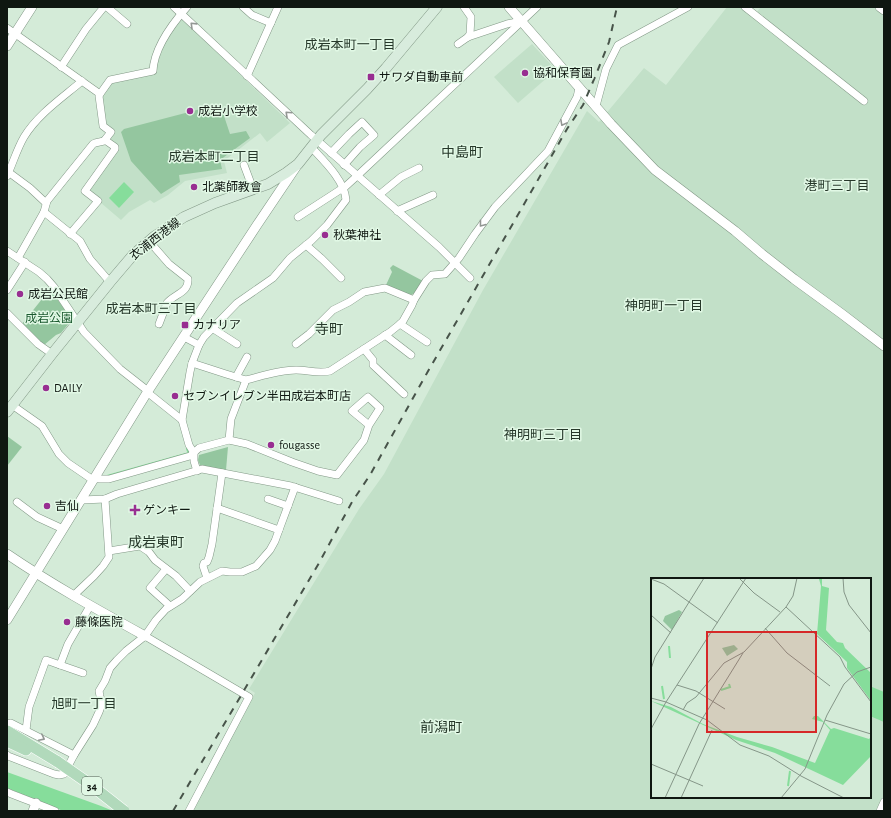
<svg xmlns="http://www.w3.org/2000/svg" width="891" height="818" font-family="'Alegreya Sans','Noto Sans JP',sans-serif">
  <rect width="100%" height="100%" fill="#d4ebd8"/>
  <!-- built -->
  <g fill="#c2e0c8" fill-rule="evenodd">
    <path d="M727 7H749L756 13 761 7H875L884 15V811H187L255 693 249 689 359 509 384 474 483 290 587 111 599 122 644 68 666 85ZM652 579H870V797H652Z"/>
    <polygon points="181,17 290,123 267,142 260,133 224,161 227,173 185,181 168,195 154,203 150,200 129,212 121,220 87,191 116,149 108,139 104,124 101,99 112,81 156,72 158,52"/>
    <polygon points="532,44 556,70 518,103 494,77"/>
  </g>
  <!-- green -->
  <g fill="#94c69f">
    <polygon points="216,105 221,107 230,134 246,131 250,138 220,160 222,169 179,175 180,182 161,194 131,161 121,132 124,129"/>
    <polygon points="393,265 423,281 414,293 411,295 386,285 392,272 390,268"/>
    <polygon points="50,289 70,317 70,322 61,333 56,335 44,345 22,324"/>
    <polygon points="7,436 22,447 7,466"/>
    <polygon points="228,447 226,470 200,465 198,460 199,455"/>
  </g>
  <!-- water -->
  <g fill="#86dd9b">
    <polygon points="124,182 134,192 119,208 109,198"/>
    <polygon points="872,687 884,692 884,722 870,716 870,691"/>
    <polygon points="7,772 101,806 113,811 63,811 7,788"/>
  </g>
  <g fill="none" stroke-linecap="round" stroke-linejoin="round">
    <!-- stream -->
    <polyline stroke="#86dd9b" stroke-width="2" points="107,476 189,453 187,449"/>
    <defs>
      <g id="minor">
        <polyline points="107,7 127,24"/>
        <polyline points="174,7 311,135 439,247 470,278"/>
        <polyline points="243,7 252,15 271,23"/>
        <polyline points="464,7 471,17 470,34 468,37"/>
        <polyline points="745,7 864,101"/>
        <polyline points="7,28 100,94"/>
        <polyline points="458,44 468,37 507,24 521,21"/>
        <polyline points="61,67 86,29 104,7"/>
        <polyline points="247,76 278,7"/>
        <polyline points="596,106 606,69 618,45 688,7"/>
        <polyline points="331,153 349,134 362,122 374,135 360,147 344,165"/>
        <polyline points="244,165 253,189"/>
        <polyline points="7,171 30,188 46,203"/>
        <path d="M7 176C13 163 17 149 24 137 38 114 62 98 82 81"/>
        <polyline points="379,195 401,177 419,168"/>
        <polyline points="397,211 433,195"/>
        <polyline points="44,212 80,241 90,259 110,282"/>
        <polyline points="298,217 346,186 357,176 537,7"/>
        <polyline points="70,234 98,201 85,191 115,149 115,147 105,140"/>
        <path d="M149 241 169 264 188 279C189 293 174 294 167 303L159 324"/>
        <polyline points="306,245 322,259 341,278"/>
        <polyline points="7,251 39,272 47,279 54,287 84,332 120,369 148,391"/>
        <path d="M18 258 44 212 47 201 93 144 95 143 104 141 111 132 103 126 99 96 100 94 110 80 153 71C154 48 172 24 187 7"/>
        <polyline points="7,290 25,262"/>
        <polyline points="7,313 38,344 52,354"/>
        <polyline points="400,324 427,342"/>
        <polyline points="212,328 237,344"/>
        <polyline points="385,335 411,355"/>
        <polyline points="184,337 199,345"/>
        <polyline points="296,344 309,334 333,310 349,302 364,292 385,288 414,300"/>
        <polyline points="364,349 373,360 373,365 404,394"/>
        <polyline points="192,363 226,374 246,380"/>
        <polyline points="236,377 247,357"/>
        <polyline points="147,392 182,420"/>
        <polyline points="12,405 42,426 59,454 68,463 90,478 100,479 109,479 190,456 199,448 229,440 247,444 292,462 318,471 337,475 364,440 369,425 380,408 368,397 352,411 369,425"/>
        <path d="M229 440 231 419 246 380C262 376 279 370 296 370 307 370 319 374 330 371L390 332 400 324 403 321 412 305 414 300 426 281 432 275 445 274 459 258 475 234 495 207 548 151 577 97 579 88"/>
        <path d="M197 471 194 461V453L189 445 182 420 190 372 192 363 199 345 204 337 237 303 273 278 290 258 311 241 327 225 346 200C345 181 324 161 311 147"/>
        <polyline points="268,499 288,506"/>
        <polyline points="82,500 105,499 117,494 202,469 291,486 339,501"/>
        <polyline points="17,502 37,517 63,529"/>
        <polyline points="217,508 279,530"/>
        <polyline points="109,551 140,546 149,552 155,560 176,576 190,591"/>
        <polyline points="166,569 150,588 170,606"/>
        <polyline points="207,578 203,566 204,563 207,562 209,557 212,544 222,473"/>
        <polyline points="73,596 94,576 103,566 109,557 105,499"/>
        <polyline points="145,636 249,697 189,811"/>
        <polyline points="60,665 83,673"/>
        <polyline points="7,724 11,723 74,755 64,774 59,775 54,774 8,756 7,755"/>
        <polyline points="26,730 29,707 46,660 60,665 68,644 90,606"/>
        <polyline points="74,755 93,725 99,712 102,704 100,696 99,691 105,681 110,668 117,660 126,651 145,636 156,620 166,609 182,599 200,582 222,571 230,572 242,572 256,566 270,550 275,541 279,530 295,487"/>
        <path d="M7 792C23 799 39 804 55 811"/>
        <polyline points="880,811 884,802"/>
      </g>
      <g id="tertiary">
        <polyline points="509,7 611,124 655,170 735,231 762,254 794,279 842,314 884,346"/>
        <polyline points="880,7 884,10"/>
        <polyline points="7,46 32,7"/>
        <path d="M7 554C51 584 98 610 145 636"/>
        <polyline points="7,620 148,391 257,225 296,167"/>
        <polyline points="33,811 36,803"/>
      </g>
      <polyline id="secondary" points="7,412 52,354 110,282 133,255 155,236 184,217 215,203 268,184 286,173 298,164 321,135 367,89 386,68 437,7"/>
      <g id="primary">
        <polyline points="7,731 58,762"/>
        <polyline points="7,741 26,750"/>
      </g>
    </defs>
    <!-- minor casing -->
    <use href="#minor" stroke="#829886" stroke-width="8"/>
    <!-- tertiary casing -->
    <use href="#tertiary" stroke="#829886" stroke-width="10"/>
    <!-- secondary casing -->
    <use href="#secondary" stroke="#829886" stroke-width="11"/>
    <!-- primary casing -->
    <use href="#primary" stroke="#fff" stroke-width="12"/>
    <!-- minor -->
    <use href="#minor" stroke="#fff" stroke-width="7"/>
    <!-- tertiary -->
    <use href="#tertiary" stroke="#fff" stroke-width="9"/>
    <!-- secondary -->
    <use href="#secondary" stroke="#d8ecdd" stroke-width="10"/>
    <!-- primary -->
    <use href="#primary" stroke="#b1d9bb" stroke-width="11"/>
    <!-- rail -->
    <polyline stroke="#475349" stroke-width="2" stroke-dasharray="7 7" stroke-linecap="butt" points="173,811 319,563 352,502 370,475 427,373 527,199 567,129 583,105 595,77 609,42 617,7"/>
    <defs>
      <polyline id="primary-bridge" points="58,762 91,785 124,811"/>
    </defs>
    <!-- primary-bridge casing -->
    <use href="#primary-bridge" stroke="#fff" stroke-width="12" stroke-linecap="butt"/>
    <!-- primary-bridge -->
    <use href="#primary-bridge" stroke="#b1d9bb" stroke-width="11"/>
  </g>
  <!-- one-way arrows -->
  <defs><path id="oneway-chevron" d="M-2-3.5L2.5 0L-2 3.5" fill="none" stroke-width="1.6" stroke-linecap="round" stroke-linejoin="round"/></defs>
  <g stroke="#939794">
    <use href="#oneway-chevron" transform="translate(193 25) rotate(-136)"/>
    <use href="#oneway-chevron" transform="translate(288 114) rotate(-137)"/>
    <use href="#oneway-chevron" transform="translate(563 123) rotate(118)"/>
    <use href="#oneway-chevron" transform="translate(482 224) rotate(128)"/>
    <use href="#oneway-chevron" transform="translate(42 738) rotate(27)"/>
  </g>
  <!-- markers -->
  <g fill="#982e91" stroke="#e1f8e5" stroke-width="1.5">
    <circle cx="525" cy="73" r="4"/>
    <rect x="367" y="73" width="8" height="8" rx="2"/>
    <circle cx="190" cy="111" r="4"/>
    <circle cx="194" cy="187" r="4"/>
    <circle cx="325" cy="235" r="4"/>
    <circle cx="20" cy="294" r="4"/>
    <rect x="181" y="321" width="8" height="8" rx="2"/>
    <circle cx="46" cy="388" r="4"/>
    <circle cx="175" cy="396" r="4"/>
    <circle cx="271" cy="445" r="4"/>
    <circle cx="47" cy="506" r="4"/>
    <path d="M133 504h4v4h4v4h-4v4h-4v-4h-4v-4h4z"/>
    <circle cx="67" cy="622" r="4"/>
  </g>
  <g text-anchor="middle" stroke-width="3" stroke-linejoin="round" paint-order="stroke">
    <!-- shield labels -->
    <rect fill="#e1f8e5" stroke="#4e5a51" stroke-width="1" x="82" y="777" width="20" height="18" rx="3"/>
    <g font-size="11" font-weight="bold" fill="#0f1711">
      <text x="92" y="790">34</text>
    </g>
    <!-- poi labels -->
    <g font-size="12" fill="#0f1711" stroke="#e1f8e5" text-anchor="start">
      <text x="533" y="77">協和保育園</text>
      <text x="379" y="81">サワダ自動車前</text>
      <text x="198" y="115">成岩小学校</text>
      <text x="202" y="191">北薬師教會</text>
      <text x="333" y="239">秋葉神社</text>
      <text x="28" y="298">成岩公民館</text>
      <text x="193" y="329">カナリア</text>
      <text x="54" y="392">DAILY</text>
      <text x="183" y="400">セブンイレブン半田成岩本町店</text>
      <text x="279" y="449">fougasse</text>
      <text x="55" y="510">吉仙</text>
      <text x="143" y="514">ゲンキー</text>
      <text x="75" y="626">藤條医院</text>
    </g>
    <!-- street labels -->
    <g font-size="12" fill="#0f1711" stroke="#e1f8e5">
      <text transform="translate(155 239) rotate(-38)" y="4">衣浦西港線</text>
    </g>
    <!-- park labels -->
    <g font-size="12" fill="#1b592f" stroke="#e1f8e5">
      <text x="49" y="322">成岩公園</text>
    </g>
    <!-- neighbourhood labels -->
    <g font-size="13" fill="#26382a" stroke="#e1f8e5">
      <text x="350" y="49">成岩本町一丁目</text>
      <text x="214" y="161">成岩本町二丁目</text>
      <text x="837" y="190">港町三丁目</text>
      <text x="664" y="310">神明町一丁目</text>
      <text x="151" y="313">成岩本町三丁目</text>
      <text x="543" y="439">神明町三丁目</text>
      <text x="84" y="708">旭町一丁目</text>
    </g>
    <!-- quarter labels -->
    <g font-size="14" fill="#26382a" stroke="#e1f8e5">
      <text x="462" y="157">中島町</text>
      <text x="329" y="334">寺町</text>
      <text x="156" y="547">成岩東町</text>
      <text x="441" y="732">前潟町</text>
    </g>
  </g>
  <!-- overview -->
  <g transform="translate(651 578)">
    <rect width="220" height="220" fill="#d4ebd8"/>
    <path d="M28 32 31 34 21 52 12 43 14 38ZM83 67 87 71 76 78 71 70Z" fill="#94c69f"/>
    <path d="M171 0V8L178 10 175 52 186 64 192 65 194 70 220 95V123L196 90V84L166 56 170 8 168 1ZM0 123 20 129 52 146 86 159 121 169 164 185 179 152 172 144 161 141 163 138H167L180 151 183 150 218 161 220 159V178L192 207 124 175 85 162Z" fill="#86dd9b"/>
    <path fill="none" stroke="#86dd9b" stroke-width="2" d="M18 68 19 80M11 108 13 121M70 112 79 109 78 106M137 208 139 193"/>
    <path fill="none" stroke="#859688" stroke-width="1" d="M88 0 103 15 129 34M192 0 193 14 198 27 220 55M0 1 13 6 67 45M135 29 189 79 194 89 220 124M0 37 20 55M114 50 136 75 179 108M0 91 4 79 53 0M26 107 45 113 74 131M0 120 15 124 0 151M15 124 95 0M15 124 56 142 89 167 118 178 150 198M32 132 36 125 45 119 73 85 93 74 135 29 142 18 146 0M174 142 220 156M0 186 52 208M150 198 193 220M14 220 48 146 92 75M30 220 61 152M130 220 154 191 176 137 193 106 206 94 220 89"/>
    <path fill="#d62828" fill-opacity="0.15" stroke="#d62828" stroke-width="2" d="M56 54H165V154H56Z"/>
    <rect width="220" height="220" fill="none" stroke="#0f1711" stroke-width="2"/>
  </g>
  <!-- border -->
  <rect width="891" height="818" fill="none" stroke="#0f1711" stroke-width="16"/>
</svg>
